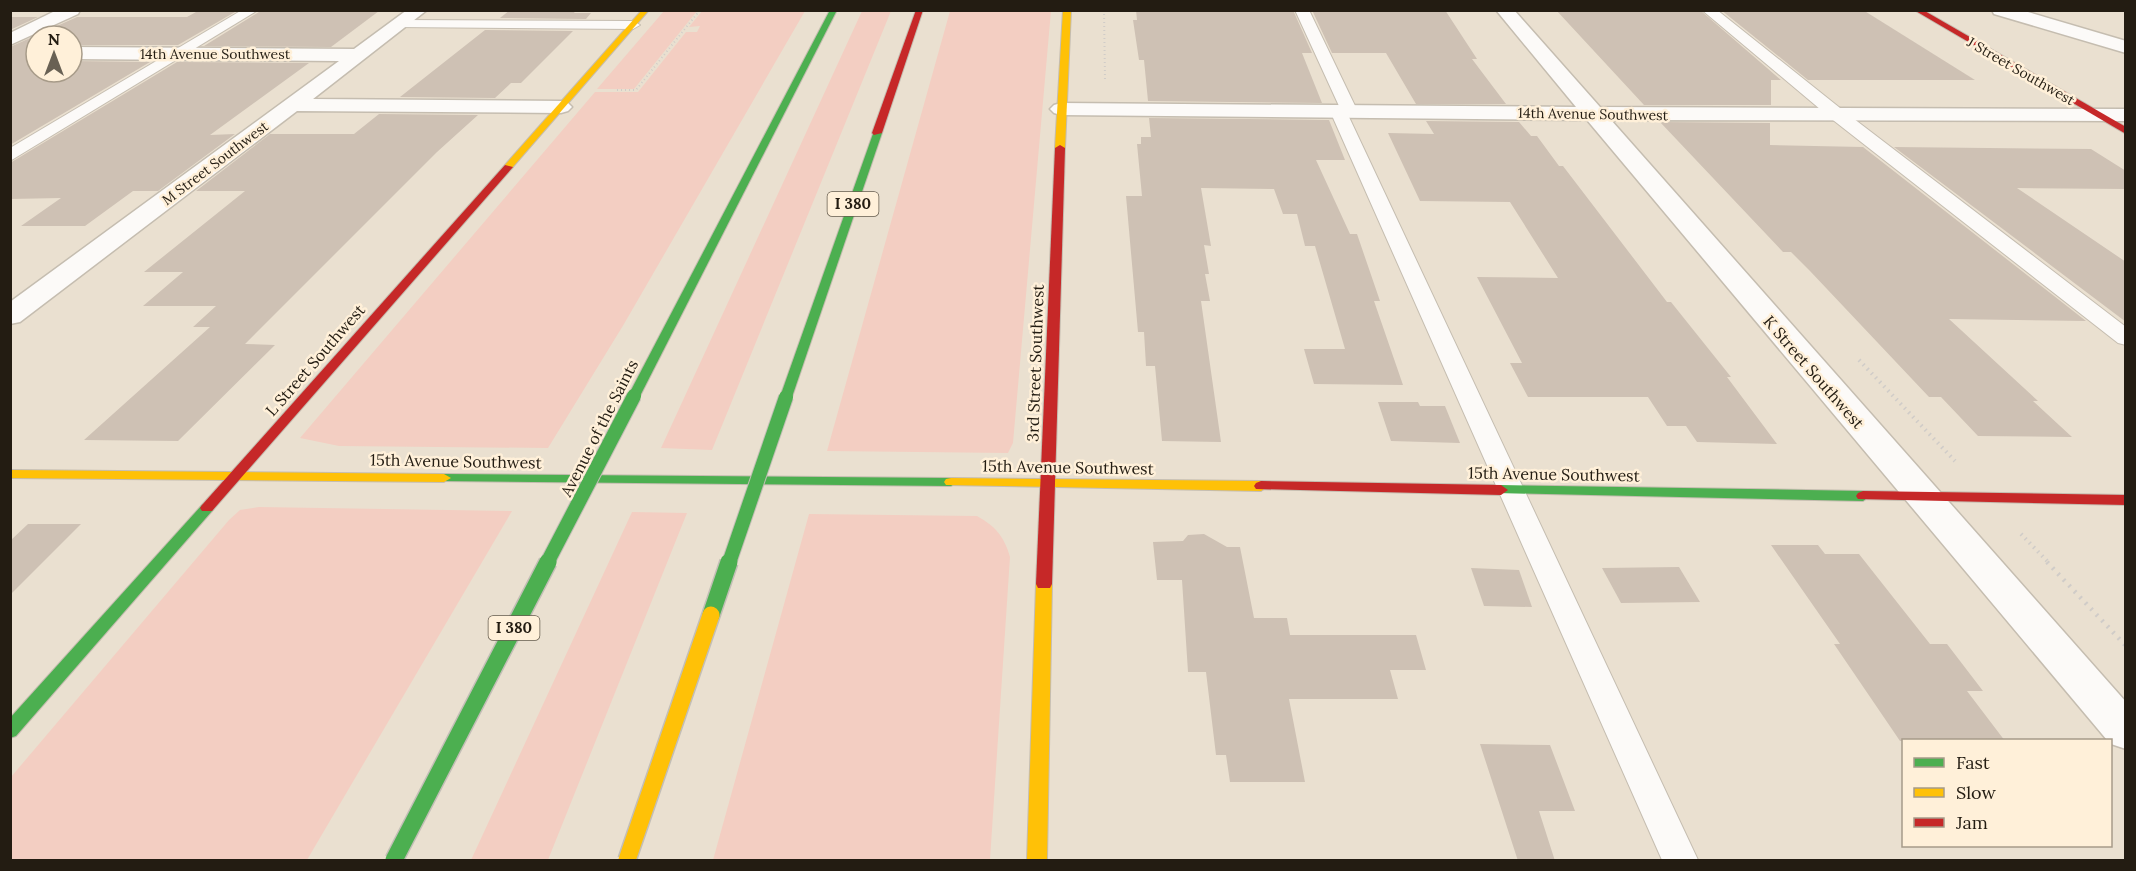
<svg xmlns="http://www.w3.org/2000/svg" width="2136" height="871" font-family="Lora,serif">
  <rect width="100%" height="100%" fill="#eae0d0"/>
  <!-- green -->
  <g fill="#f3cec2">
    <polygon points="664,11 697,11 634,89 597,89"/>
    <polygon points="702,11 805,11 624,324 548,448 339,446 300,438 595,92 638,92 686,32 697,32 700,26 689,27"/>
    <polygon points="862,11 891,11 712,450 661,448"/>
    <polygon points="950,11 1051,11 1013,443 1008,453 827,451"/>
    <polygon points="259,507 512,511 307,860 11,860 11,777 229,520 240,510"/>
    <polygon points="632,512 687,513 548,860 471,860"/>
    <path d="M809 514 977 516C995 526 1004 536 1010 557L990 860H713Z"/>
  </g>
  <!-- building -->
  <g fill="#cec1b4">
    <polygon points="510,10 576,10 574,13 591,13 586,19 500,18"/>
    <polygon points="1136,10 1293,10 1312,53 1302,53 1322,103 1148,101 1144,60 1139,60 1133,20 1137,20"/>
    <polygon points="1312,10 1445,10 1477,59 1472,59 1506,104 1416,104 1386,53 1332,53"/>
    <polygon points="1556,10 1700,10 1781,80 1771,80 1771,105 1644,105"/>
    <polygon points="1721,10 1863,10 1975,80 1808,80"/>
    <polygon points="379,11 331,47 204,46 259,12"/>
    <polygon points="196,12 235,12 178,45 72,45 72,36 36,36 36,72 72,72 72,61 150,62 10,145 10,47 77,17 187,17"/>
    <polygon points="10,17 38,17 10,30"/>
    <polygon points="485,30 573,31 521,83 511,83 495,98 400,97"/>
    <polygon points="177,62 309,63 210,135 235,134 158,191 133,191 85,226 21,226 61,198 10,199 10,163"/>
    <polygon points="379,114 478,115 437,152 245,344 275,345 178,441 84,440 210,327 193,327 216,306 143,306 183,272 144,272 245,191 196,191 270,134 354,134"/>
    <polygon points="1149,118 1329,120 1345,160 1316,160 1350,234 1357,234 1380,301 1374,301 1403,385 1314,384 1304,349 1345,349 1315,246 1305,246 1297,214 1283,214 1274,189 1201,188 1211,246 1204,245 1209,274 1205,274 1210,301 1201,301 1221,442 1162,441 1155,366 1146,366 1144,332 1138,332 1126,196 1142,196 1137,144 1141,144 1141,137 1151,137"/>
    <polygon points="1426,121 1519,122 1531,136 1537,136 1559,166 1563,166 1667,302 1671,302 1731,377 1727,377 1777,444 1697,442 1686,426 1667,426 1648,397 1528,397 1510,363 1522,363 1477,277 1558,278 1510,202 1420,201 1388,133 1434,134"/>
    <polygon points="1660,122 1770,123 1770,145 1863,147 2086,321 1949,319 2038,401 2033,401 2072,437 1978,436 1941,397 1929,397 1810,271 1791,252 1783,252"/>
    <polygon points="1894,147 2091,149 2126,171 2126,189 2017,188 2126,262 2126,322"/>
    <polygon points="1378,402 1418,402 1420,406 1445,406 1460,443 1391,441"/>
    <polygon points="28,524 81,524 10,595 10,541"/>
    <polygon points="1204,534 1227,547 1240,547 1254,618 1287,618 1290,635 1416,635 1426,670 1390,670 1398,699 1289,699 1305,782 1230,782 1226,755 1216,755 1206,672 1188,672 1182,580 1157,580 1153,542 1183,541 1188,535"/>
    <polygon points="1771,545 1818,545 1825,554 1859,554 1930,644 1947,644 1983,691 1967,691 2005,741 1900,741 1834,644 1840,644"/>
    <polygon points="1679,567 1700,602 1621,603 1602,568"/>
    <polygon points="1471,568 1519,570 1532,607 1484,606"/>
    <polygon points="1480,744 1550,745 1575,811 1539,811 1555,861 1518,861"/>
  </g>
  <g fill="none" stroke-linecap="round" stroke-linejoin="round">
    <defs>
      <g id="lane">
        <polygon points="242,10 258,10 10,161 10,148"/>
        <polygon points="1295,10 1309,10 1358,112 1356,115 1349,117 1698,860 1662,860 1330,111 1332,108 1339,106"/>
        <polygon points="1702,10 1717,10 1845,112 2126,327 2126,345 2118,343 1833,120"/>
        <polygon points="400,20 633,21 640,25 633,29 395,27 393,24 395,21"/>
      </g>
      <g id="street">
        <polygon points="57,10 80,10 78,14 10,45 10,33"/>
        <polygon points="407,10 427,10 313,99 561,101 568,103 572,107 568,111 561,113 297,111 20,322 10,324 10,302 339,61 72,59 72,47 354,49"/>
        <polygon points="1496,10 1514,10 1600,107 2126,109 2126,121 1611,120 2126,702 2126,749 2111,744 2110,740 2107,740 1587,120 1061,115 1054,113 1050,109 1054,105 1061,103 1576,107"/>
        <polygon points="1992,10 2021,10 2126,41 2126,53 1994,14"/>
      </g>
      <g id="fast">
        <polygon points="830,10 837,10 640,396 634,400 629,399 628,396"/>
        <polygon points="874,131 882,133 792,397 786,401 781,400 780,397"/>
        <polygon points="444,474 951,478 958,482 951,486 439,481 437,478 439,475"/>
        <polygon points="1501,485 1863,491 1870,496 1863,501 1496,493 1494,490"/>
        <polygon points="207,503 212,505 214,508 212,511 16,736 10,738 10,718 202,505"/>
      </g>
      <g id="slow">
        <polygon points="642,10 649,10 511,169 505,169 505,165"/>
        <polygon points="1063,10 1071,10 1065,148 1060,151 1055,148"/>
        <polygon points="10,470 444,474 451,478 444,482 10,478"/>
        <polygon points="951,478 1261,481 1268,486 1261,491 946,485 944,482 946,479"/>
        <polygon points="1044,579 1050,580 1052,584 1047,860 1027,860 1036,584 1038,580"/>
      </g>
      <g id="jam">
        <polygon points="916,10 923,10 882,133 874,135 872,133"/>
        <polygon points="1914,10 1923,10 2126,127 2126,134"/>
        <polygon points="1060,145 1065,148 1052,584 1050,588 1038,588 1036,584 1055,148"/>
        <polygon points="505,165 513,167 212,511 202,511 200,508 202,505"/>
        <polygon points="1261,481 1501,485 1508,490 1501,495 1256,489 1254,486 1256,483"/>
        <polygon points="1863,491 2126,495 2126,505 1858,499 1856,496 1858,493"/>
      </g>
    </defs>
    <!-- lane casing -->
    <use href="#lane" stroke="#c5bdb0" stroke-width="2"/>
    <!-- street casing -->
    <use href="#street" stroke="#c5bdb0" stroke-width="3"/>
    <!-- fast casing -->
    <use href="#fast" stroke="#c5bdb0" stroke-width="2"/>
    <!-- slow casing -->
    <use href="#slow" stroke="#c5bdb0" stroke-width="2"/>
    <!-- jam casing -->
    <use href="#jam" stroke="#c5bdb0" stroke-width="2"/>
    <!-- path-far2 -->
    <g stroke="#d0ccc8" stroke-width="2" stroke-dasharray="1 3" stroke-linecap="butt">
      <polyline points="1104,10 1105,80"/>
      <polyline points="617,90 636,90 700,10"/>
    </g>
    <!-- path-far1 -->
    <g stroke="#d0ccc8" stroke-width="4" stroke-dasharray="1.5 4.5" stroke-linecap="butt">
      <polyline points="1859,360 1955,461"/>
      <polyline points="2021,534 2049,563"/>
    </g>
    <!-- path -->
    <polyline stroke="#d0ccc8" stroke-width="4.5" stroke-dasharray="2 6" stroke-linecap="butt" points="2047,562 2126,646"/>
    <!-- lane -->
    <use href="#lane" fill="#fcfaf8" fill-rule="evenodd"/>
    <!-- street -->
    <use href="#street" fill="#fcfaf8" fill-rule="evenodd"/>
    <!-- fast -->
    <use href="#fast" fill="#4caf50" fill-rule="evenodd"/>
    <!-- slow -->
    <use href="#slow" fill="#ffc107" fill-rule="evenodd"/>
    <!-- jam -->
    <use href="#jam" fill="#c62828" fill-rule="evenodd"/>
    <defs>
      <g id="fast-bridge-far1">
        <polyline points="547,563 634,396"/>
        <polyline points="729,563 786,397"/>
      </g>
      <g id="fast-bridge">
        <polyline points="711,615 729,562"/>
        <polyline points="394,860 548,562"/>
      </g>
      <polyline id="slow-bridge" points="627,860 711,615"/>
    </defs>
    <!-- fast-bridge-far1 casing -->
    <use href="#fast-bridge-far1" stroke="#c3beb6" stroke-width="16" stroke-linecap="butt"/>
    <!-- fast-bridge casing -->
    <use href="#fast-bridge" stroke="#c3beb6" stroke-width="20" stroke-linecap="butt"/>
    <!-- slow-bridge casing -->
    <use href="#slow-bridge" stroke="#c3beb6" stroke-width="20" stroke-linecap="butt"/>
    <!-- fast-bridge-far1 -->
    <use href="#fast-bridge-far1" stroke="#4caf50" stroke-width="14"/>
    <!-- fast-bridge -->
    <use href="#fast-bridge" stroke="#4caf50" stroke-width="17"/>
    <!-- slow-bridge -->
    <use href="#slow-bridge" stroke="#ffc107" stroke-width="17"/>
  </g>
  <g text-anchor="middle" stroke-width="5" stroke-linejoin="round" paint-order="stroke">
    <!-- far-street labels -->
    <g font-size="14" fill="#231c12" stroke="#fff0d9">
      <text x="215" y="59">14th Avenue Southwest</text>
      <text transform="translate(2021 71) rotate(30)" y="5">J Street Southwest</text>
      <text transform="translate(1593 114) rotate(1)" y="5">14th Avenue Southwest</text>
      <text transform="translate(215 163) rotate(-37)" y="5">M Street Southwest</text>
    </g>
    <!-- shield labels -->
    <g fill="#fff0d9" stroke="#655c4e" stroke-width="1.5">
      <rect x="827.5" y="192" width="51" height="24" rx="4.5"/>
      <rect x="488.5" y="616" width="51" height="24" rx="4.5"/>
    </g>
    <g font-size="15" font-weight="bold" fill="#231c12">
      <text x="853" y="209">I 380</text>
      <text x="514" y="633">I 380</text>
    </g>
    <!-- street labels -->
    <g font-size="16" fill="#231c12" stroke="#fff0d9">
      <text transform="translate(315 360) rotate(-49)" y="6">L Street Southwest</text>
      <text transform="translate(1035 363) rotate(-88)" y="6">3rd Street Southwest</text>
      <text transform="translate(1814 372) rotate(49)" y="6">K Street Southwest</text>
      <text transform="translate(599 428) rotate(-63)" y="6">Avenue of the Saints</text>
      <text transform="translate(456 461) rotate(1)" y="6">15th Avenue Southwest</text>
      <text transform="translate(1068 467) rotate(1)" y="6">15th Avenue Southwest</text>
      <text transform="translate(1554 474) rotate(1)" y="6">15th Avenue Southwest</text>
    </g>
  </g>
  <!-- border -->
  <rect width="2136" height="871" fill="none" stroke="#231c12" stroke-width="24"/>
  <!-- legend -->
  <rect x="1902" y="739" width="210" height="108" fill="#fff0d9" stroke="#a79b89" stroke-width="1.5"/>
  <rect x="1914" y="758" width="30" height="9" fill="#4caf50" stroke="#a79b89" stroke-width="1.5"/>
  <text x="1956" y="769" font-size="18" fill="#231c12">Fast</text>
  <rect x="1914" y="788" width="30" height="9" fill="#ffc107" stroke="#a79b89" stroke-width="1.5"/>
  <text x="1956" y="799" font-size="18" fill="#231c12">Slow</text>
  <rect x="1914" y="818" width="30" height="9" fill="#c62828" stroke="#a79b89" stroke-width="1.5"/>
  <text x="1956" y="829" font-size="18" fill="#231c12">Jam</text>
  <!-- north arrow -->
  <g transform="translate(54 54)"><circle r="28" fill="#fff0d9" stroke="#a79b89" stroke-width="1.5"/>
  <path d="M0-4.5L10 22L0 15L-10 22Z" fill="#696154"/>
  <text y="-9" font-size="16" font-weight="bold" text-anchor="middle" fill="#231c12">N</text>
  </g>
</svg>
